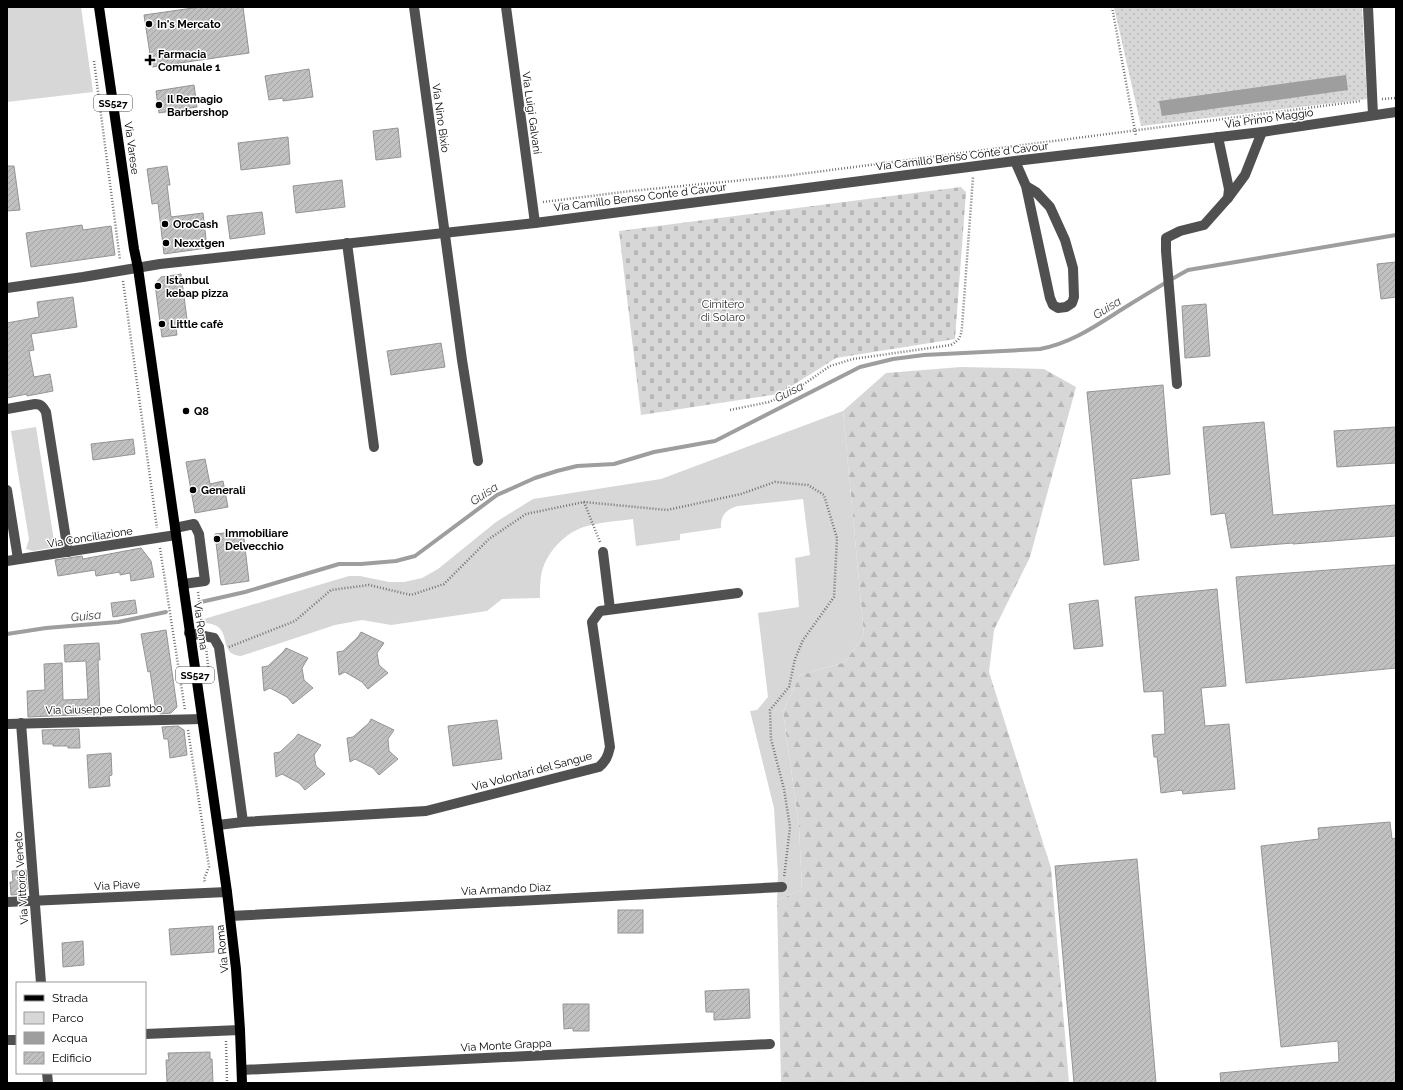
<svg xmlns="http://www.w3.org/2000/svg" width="1403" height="1090" font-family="Raleway,sans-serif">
  <defs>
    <pattern id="grass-dots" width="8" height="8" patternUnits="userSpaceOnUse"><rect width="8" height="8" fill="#d7d7d7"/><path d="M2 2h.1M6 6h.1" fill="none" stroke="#b7b7b7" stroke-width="1.8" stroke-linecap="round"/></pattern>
    <pattern id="forest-firs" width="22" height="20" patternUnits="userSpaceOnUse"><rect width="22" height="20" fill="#d7d7d7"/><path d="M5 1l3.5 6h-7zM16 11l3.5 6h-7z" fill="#b7b7b7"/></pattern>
    <pattern id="cemetery-stones" width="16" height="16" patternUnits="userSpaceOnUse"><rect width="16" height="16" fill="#d7d7d7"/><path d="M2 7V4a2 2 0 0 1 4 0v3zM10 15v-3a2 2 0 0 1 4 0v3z" fill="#b7b7b7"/></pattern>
    <pattern id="building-hatch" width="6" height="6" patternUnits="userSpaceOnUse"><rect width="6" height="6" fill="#c0c0c0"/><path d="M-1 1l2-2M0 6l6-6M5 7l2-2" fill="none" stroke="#a3a3a3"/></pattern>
  </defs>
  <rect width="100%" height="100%" fill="#fff"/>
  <!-- grass -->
  <polygon fill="url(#grass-dots)" points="1114,7 1362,7 1367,99 1141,126"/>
  <!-- forest -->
  <polygon fill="url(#forest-firs)" points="961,367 1044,369 1076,387 1030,557 994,630 989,672 1051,868 1069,1083 781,1083 777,900 802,890 799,826 783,712 800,675 845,662 864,635 843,411 886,373"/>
  <!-- cemetery -->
  <polygon fill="url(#cemetery-stones)" points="961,187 966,192 955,339 836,358 779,394 641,415 619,231"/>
  <!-- park -->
  <g fill="#d7d7d7">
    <polygon points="7,7 81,7 93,92 7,102"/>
    <path d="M843 411 864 635 845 662 800 675 783 712 799 826 802 890 777 900 778 874 774 808 750 711 757 710 768 697 758 613 799 607 795 558 810 555 803 499 738 506C727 509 720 515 721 528L680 534V540L636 546 633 519C618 521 602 522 587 526 565 532 545 553 541 576 540 583 540 591 540 598L502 599 487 611 391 625 362 620 335 625 241 656C215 654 236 625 205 623L204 619 349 576H360L389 582H404L422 578 438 569 496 522 533 499 661 479Z"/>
    <polygon points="36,427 55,547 33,551 26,549 29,539 11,431"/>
  </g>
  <!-- water -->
  <polygon fill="#9e9e9e" points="1346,75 1348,90 1162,116 1159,101"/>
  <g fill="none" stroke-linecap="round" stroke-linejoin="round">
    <!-- stream -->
    <g stroke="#9e9e9e" stroke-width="4">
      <path d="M201 602 245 592 339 564H361L396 561 415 556 497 495 535 478 557 471 577 466 614 464 654 452 715 441 860 367 893 359 924 355 1040 349C1072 343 1097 325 1124 308 1145 295 1166 282 1188 270L1396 235"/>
      <polyline points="7,634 46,628 118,622 166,612"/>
    </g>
  </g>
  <!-- building -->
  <g fill="url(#building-hatch)" stroke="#949494">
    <polygon points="200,7 243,7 249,53 152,67 144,15"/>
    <polygon points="309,69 313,97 283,101 283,98 269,100 265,76"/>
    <polygon points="194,85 197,107 159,113 156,91"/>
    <polygon points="398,128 401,157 376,160 373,131"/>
    <polygon points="288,137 290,164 241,170 238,143"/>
    <polygon points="7,166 14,166 20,210 7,211"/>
    <polygon points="167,166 170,185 167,185 171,217 203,213 207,248 164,254 158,203 152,204 147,169"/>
    <polygon points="342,180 345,207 296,213 293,186"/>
    <polygon points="262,212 265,234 230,239 227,216"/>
    <polygon points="82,225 83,230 111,226 115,255 31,267 26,233"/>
    <polygon points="1396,262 1396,297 1381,299 1377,264"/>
    <polygon points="181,274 188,327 176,328 177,335 162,337 155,284 161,277"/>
    <polygon points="73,297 77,327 31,334 34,350 29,351 34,377 50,374 53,391 27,396 27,394 7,398 7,323 39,317 37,302"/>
    <polygon points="1206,304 1210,356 1185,358 1182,306"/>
    <polygon points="441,343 445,367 391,375 387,351"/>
    <polygon points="1163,385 1170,474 1131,479 1139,560 1104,565 1087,392"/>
    <polygon points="1264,422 1273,515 1396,505 1396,536 1293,544 1293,543 1231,548 1225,513 1211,515 1203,427"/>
    <polygon points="1396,427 1396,463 1337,467 1334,431"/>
    <polygon points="133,439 135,454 93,460 91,444"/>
    <polygon points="205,459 210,484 223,481 228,507 195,513 186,462"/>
    <polygon points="243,531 249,581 221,585 215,534"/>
    <polygon points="141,548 151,561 154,577 131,581 130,573 120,575 120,572 96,576 95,570 58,576 55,560 82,556 83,559"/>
    <polygon points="1395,565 1396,668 1246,683 1236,577"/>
    <polygon points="1217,589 1226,686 1201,688 1205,726 1229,724 1235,789 1183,794 1182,790 1161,793 1157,757 1154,757 1152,735 1165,734 1163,691 1144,692 1135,597"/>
    <polygon points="135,600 137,613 113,617 111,603"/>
    <polygon points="1098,600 1103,646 1074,649 1069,604"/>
    <polygon points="166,630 177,707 171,713 160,714 159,712 156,712 150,671 148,672 141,634"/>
    <polygon points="361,632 384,643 377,653 379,665 388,673 368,689 362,682 345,672 339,675 337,652 343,651 358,637"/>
    <polygon points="99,643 100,660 98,660 100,714 28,717 27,691 45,690 44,664 62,663 63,700 88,699 86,661 65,662 64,645"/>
    <polygon points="286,648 308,658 302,668 304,680 313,688 293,704 287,697 270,688 264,691 262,667 268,666 283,652"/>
    <polygon points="371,719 394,730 388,739 389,751 398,759 379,775 373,768 355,759 350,762 347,738 353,737 369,723"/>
    <polygon points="497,720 502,759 453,766 448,726"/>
    <polygon points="178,726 184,730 187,755 170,758 168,739 164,739 162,727"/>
    <polygon points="79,729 80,748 68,748 68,746 53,746 53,744 43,744 42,730"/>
    <polygon points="298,734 321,745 314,755 316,766 325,774 305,790 299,783 282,774 276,777 274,753 280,752 295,738"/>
    <polygon points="111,753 112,775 109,776 110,786 89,788 87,755"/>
    <polygon points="1390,822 1392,839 1396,838 1396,1083 1221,1083 1220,1073 1339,1062 1338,1041 1281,1047 1261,846 1319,839 1318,828"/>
    <polygon points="1137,859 1156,1083 1074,1083 1055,866"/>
    <polygon points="26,870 27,889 23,894 11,895 10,882 13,882 12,871"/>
    <rect x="618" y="910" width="25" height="23"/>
    <polygon points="213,926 214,952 171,955 169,929"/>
    <polygon points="83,941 84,965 63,967 62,943"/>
    <polygon points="749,989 750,1018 714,1020 714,1012 706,1012 705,991"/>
    <polygon points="563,1004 589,1004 589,1031 573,1031 573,1028 564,1029"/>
    <polygon points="210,1052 210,1059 212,1059 213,1083 167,1083 166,1060 169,1060 168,1053"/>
  </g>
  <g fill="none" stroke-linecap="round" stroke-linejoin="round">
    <!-- path -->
    <g stroke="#727272" stroke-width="2.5" stroke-dasharray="1 2" stroke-linecap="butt">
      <polyline points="1112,7 1136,136"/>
      <polyline points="94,61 120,260"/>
      <polyline points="1382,99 1396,98"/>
      <polyline points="543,202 631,191 785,176 1361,101"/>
      <polyline points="123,281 157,528"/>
      <path d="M730 410 769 402 794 391 830 366 853 359 951 345C960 340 961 336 962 327L973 177"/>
      <polyline points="584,502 600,542"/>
      <polyline points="160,548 185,710"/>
      <polyline points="198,592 202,625"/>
      <polyline points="229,647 295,621 331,590 369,585 411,595 444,584 489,539 526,514 584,502 667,510 741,494 775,482 808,485 824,495 837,538 834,597 803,640 795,659 789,687 770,710 771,739 784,789 790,827 784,878"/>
      <polyline points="206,648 209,673"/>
      <polyline points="188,730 209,867 204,879 205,883"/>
      <polyline points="226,1041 227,1083"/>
    </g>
    <!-- minor -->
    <g stroke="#505050" stroke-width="10">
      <polyline points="414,7 462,360 478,461"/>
      <polyline points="506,7 535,223"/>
      <polyline points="1368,7 1373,115"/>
      <polyline points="1218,137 1229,189 1228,198"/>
      <polyline points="1015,161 1026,186 1050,298 1053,305 1058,308 1066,307 1072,303 1074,297 1073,268 1065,240 1050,207 1036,192 1026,186"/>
      <polyline points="347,243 374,447"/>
      <polyline points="7,288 83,277 160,264 535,223 1015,161 1262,132 1396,112"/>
      <polyline points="1177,384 1166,251 1166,238 1180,231 1204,225 1228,198 1245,175 1262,132"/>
      <path d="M7 409 35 404C41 404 43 407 46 412L68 552"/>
      <polyline points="7,490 18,559"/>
      <polyline points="175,528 194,524 199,534 205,581 183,584"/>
      <polyline points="603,552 610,609"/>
      <polyline points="7,561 176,535"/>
      <polyline points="189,633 214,638 219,647 243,822"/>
      <polyline points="21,723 41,983"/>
      <polyline points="7,724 202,719"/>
      <path d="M218 825 243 822 426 811 599 767C606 761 608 756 610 747L592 622 600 611 738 593"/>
      <polyline points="7,902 227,892"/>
      <polyline points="230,916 782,887"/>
      <polyline points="145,1034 240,1030"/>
      <polyline points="7,1040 17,1040"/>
      <polyline points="242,1070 770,1044"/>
      <polyline points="47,1073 48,1083"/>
    </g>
    <!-- major -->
    <polyline stroke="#000" stroke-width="10" points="99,7 134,249 138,268 227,892 236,969 240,1030 242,1083"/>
  </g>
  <!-- markers -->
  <g fill="#000" stroke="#fff" stroke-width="1.5">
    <circle cx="149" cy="24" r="4"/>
    <path d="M148 54h4v4h4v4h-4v4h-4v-4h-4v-4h4z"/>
    <circle cx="159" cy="105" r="4"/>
    <circle cx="165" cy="224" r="4"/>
    <circle cx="166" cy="243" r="4"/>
    <circle cx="158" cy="286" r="4"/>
    <circle cx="162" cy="324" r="4"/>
    <circle cx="186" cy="411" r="4"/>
    <circle cx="193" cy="490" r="4"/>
    <circle cx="217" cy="539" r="4"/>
  </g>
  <g text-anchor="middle" stroke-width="3" stroke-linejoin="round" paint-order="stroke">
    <!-- shield labels -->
    <g fill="#fff" stroke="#4c4c4c" stroke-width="1">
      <rect x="94" y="95" width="38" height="16" rx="3"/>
      <rect x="176" y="667" width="38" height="16" rx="3"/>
    </g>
    <g font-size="10" font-weight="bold" fill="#000">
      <text x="113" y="107">SS527</text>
      <text x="195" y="679">SS527</text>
    </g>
    <!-- poi labels -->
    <g font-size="11" font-weight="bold" fill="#000" stroke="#fff" text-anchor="start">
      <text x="157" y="28">In's Mercato</text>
      <text x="158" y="58">Farmacia<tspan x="158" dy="13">Comunale 1</tspan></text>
      <text x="167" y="103">Il Remagio<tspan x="167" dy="13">Barbershop</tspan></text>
      <text x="173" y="228">OroCash</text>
      <text x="174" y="247">Nexxtgen</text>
      <text x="166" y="284">Istanbul<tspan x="166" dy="13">kebap pizza</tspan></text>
      <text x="170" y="328">Little cafè</text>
      <text x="194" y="415">Q8</text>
      <text x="201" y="494">Generali</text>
      <text x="225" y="537">Immobiliare<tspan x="225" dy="13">Delvecchio</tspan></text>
    </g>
    <!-- street labels -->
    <g font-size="11" fill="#000" stroke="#fff">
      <text transform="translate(532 113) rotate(82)" y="4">Via Luigi Galvani</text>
      <text transform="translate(441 118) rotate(82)" y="4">Via Nino Bixio</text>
      <text transform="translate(1269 118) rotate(-8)" y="4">Via Primo Maggio</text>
      <text transform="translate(132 148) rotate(82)" y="4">Via Varese</text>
      <text transform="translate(962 156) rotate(-7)" y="4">Via Camillo Benso Conte d Cavour</text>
      <text transform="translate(640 197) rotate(-7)" y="4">Via Camillo Benso Conte d Cavour</text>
      <text transform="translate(90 537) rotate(-9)" y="4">Via Conciliazione</text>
      <text transform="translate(201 626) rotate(82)" y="4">Via Roma</text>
      <text transform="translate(104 709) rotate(-1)" y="4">Via Giuseppe Colombo</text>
      <text transform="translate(532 771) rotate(-15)" y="4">Via Volontari del Sangue</text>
      <text transform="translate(21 878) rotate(-94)" y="4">Via Vittorio Veneto</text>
      <text transform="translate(117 885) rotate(-3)" y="4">Via Piave</text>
      <text transform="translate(506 889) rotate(-3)" y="4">Via Armando Diaz</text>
      <text transform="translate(222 949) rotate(-96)" y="4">Via Roma</text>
      <text transform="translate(506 1045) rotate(-3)" y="4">Via Monte Grappa</text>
    </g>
    <!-- park labels -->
    <g font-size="11" fill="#2e2e2e" stroke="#fff">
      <text x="723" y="308">Cimitero<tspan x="723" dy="13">di Solaro</tspan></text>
    </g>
    <!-- water labels -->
    <g font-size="12" font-style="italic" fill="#3f3f3f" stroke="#fff">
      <text transform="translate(1107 308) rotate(-32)" y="4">Guisa</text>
      <text transform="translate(789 392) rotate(-27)" y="4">Guisa</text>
      <text transform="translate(484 494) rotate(-33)" y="4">Guisa</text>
      <text transform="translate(86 616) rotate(-6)" y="4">Guisa</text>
    </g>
  </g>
  <!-- border -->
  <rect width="1403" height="1090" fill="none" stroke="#000000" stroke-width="16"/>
  <!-- legend -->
  <rect x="16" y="982" width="130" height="92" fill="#ffffff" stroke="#999999"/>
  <rect x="24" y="995" width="20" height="6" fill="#000000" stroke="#999999"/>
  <text x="52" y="1002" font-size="12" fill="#000000">Strada</text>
  <rect x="24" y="1012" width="20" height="12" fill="#d7d7d7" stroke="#999999"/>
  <text x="52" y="1022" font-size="12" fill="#000000">Parco</text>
  <rect x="24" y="1032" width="20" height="12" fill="#9e9e9e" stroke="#999999"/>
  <text x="52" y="1042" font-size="12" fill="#000000">Acqua</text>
  <rect x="24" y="1052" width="20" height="12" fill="url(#building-hatch)" stroke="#999999"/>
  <text x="52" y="1062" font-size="12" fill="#000000">Edificio</text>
</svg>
